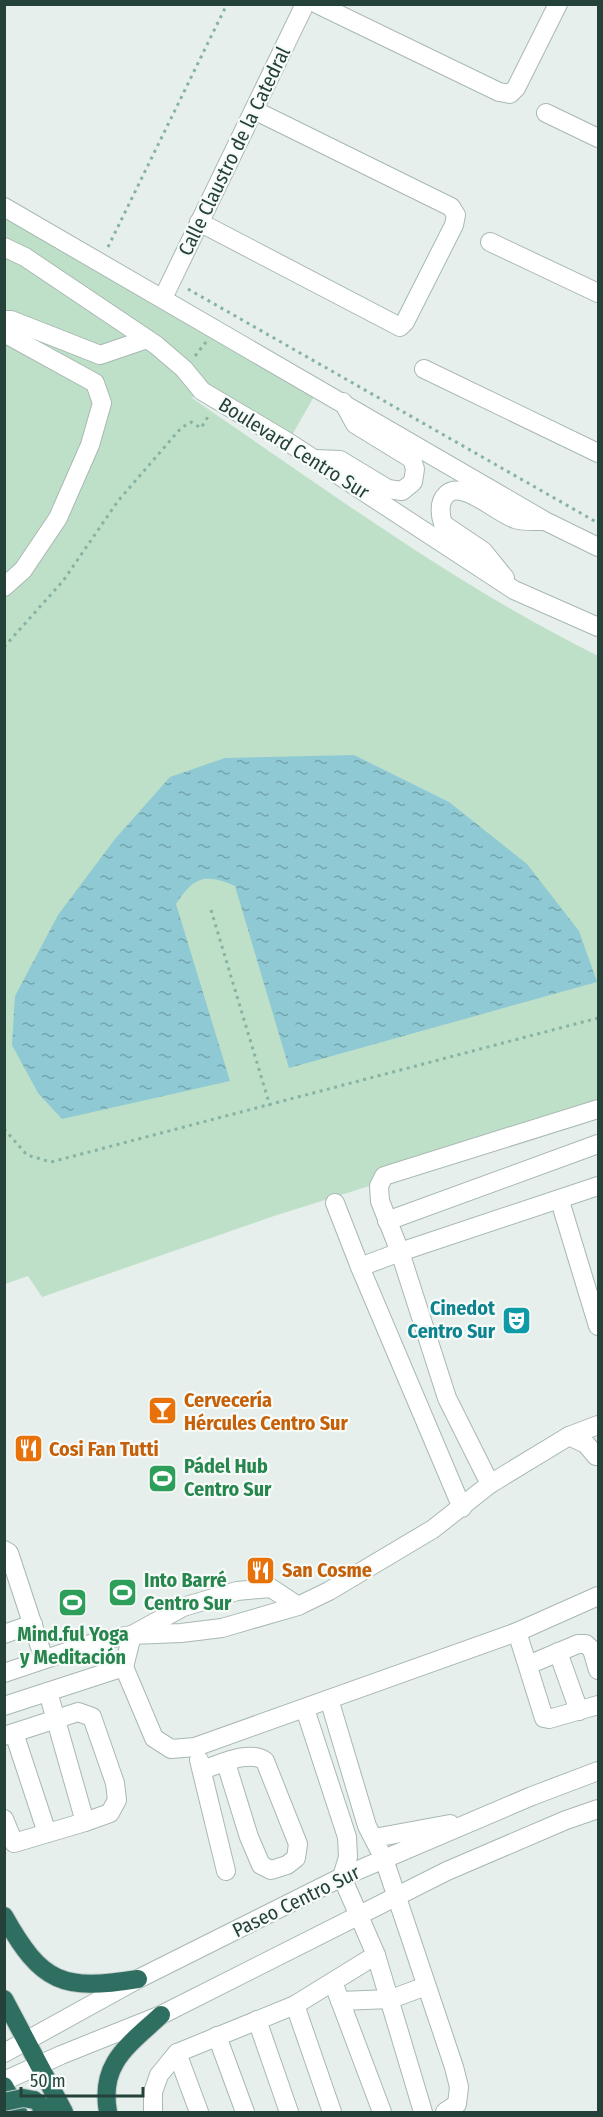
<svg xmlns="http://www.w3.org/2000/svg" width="603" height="2117" font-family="'Fira Sans Condensed',sans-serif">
  <defs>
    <pattern id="water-ripples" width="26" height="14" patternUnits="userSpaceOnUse" patternTransform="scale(1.5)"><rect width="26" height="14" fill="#8ec9d4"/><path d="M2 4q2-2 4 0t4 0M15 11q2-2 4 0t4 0" fill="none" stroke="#74a5ad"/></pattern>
  </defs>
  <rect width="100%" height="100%" fill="#e6efeb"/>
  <!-- grass -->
  <path fill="#bfe0c8" d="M5 207 319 388 288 442 202 391 192 398C324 488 455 585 598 656V1114L274 1216 42 1297 28 1276 5 1284Z"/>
  <!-- water -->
  <path fill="url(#water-ripples)" d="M354 755 449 802 527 864 579 931 597 982 289 1068 235 886C204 873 194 877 176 904L230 1081 62 1119 38 1093 12 1045 15 996 58 915 115 839 170 777 225 758Z"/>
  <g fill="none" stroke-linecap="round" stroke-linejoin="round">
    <defs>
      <g id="minor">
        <polyline points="317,4 499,92 510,94 516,88 558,4"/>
        <polyline points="546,113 598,138"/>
        <polyline points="4,207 545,521 598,547"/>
        <polyline points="199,222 400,327 405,322 454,225 456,215 451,207 254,110"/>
        <polyline points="490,242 598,293"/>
        <polyline points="4,247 25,257 156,345 184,369 202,391 288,442 514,590 598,627"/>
        <polyline points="163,298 305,4"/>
        <polyline points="4,320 11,320 100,355 147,339"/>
        <polyline points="4,333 95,383 102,403 90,445 58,518 23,570 4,587"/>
        <polyline points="424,369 598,453"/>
        <polyline points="315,459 340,460 388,489 402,491 413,482 415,469 412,459 355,424 343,402"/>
        <path d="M505 578 483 551 443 524C440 514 438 502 447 494 463 480 497 513 515 519 523 522 534 521 543 521"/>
        <polyline points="560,1201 598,1326"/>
        <polyline points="335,1203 360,1267"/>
        <polyline points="387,1221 598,1144"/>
        <polyline points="569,1436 586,1444 596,1456"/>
        <polyline points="490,1484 447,1398 400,1252 598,1186"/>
        <polyline points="462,1508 360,1267 400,1252 380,1201 379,1186 384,1176 598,1109"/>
        <polyline points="4,1550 9,1553 44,1659"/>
        <polyline points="517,1632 544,1718 549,1719 598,1705"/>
        <polyline points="4,1634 33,1624"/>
        <polyline points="558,1652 579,1711"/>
        <polyline points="528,1665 578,1644 586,1644 592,1650 598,1670"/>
        <polyline points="124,1667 132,1635 183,1607 237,1591 271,1588 298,1606"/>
        <polyline points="4,1673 102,1640 132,1635 181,1633 222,1628 298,1606 329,1591 433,1529 490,1484 569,1436 598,1425"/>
        <polyline points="329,1699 367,1826 384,1859 454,2067 459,2087 457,2104 445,2112"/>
        <polyline points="4,1706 124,1667 154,1738 171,1749 195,1747 517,1632 598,1596"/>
        <polyline points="14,1733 47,1833"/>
        <polyline points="4,1736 78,1712 92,1717 115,1783 117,1800 110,1813 85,1822"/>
        <polyline points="199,1760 226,1871"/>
        <path d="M202 1770C219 1765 249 1749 265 1761L298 1844 296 1858 287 1865 271 1870 261 1865 249 1837 226 1763"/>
        <polyline points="4,1819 14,1843 85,1822 48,1692"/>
        <polyline points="374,1838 450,1824"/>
        <polyline points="376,1955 423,2112"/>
        <polyline points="333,1982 382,2112"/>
        <polyline points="340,2001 391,1999 426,1986"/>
        <polyline points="295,2005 332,2112"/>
        <polyline points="257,2020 289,2112"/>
        <polyline points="217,2036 245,2112"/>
        <polyline points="4,2053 138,1979 342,1877 532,1796 598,1771"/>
        <polyline points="177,2053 199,2112"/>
        <polyline points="4,2081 61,2055 161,2015 447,1871 566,1820 598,1809"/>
        <polyline points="153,2112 153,2092 159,2075 177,2053 295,2005 376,1955 342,1877 348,1857 347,1837 305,1709"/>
      </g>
      <g id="highway">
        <path d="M4 1916C42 1984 63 1991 138 1979"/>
        <polyline points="4,1999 64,2112"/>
        <polyline points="4,2086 18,2112"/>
        <polyline points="34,2100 49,2112"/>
        <path d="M108 2112C99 2063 129 2045 161 2015"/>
      </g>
    </defs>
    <!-- minor casing -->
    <use href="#minor" stroke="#a8b8b2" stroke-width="20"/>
    <!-- highway casing -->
    <use href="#highway" stroke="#c2cac8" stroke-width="20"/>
    <!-- path -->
    <g stroke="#86b3a5" stroke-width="3" stroke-dasharray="3 4.5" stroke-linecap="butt">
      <polyline points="108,247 227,4"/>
      <polyline points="188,289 598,523"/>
      <polyline points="195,356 206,342"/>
      <polyline points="4,647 63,581 118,501 181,428 191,422 201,428 209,415"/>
      <polyline points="211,910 270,1106"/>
      <polyline points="4,1129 27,1155 51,1162 598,1018"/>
    </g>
    <!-- minor -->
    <use href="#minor" stroke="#fff" stroke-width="18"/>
    <!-- highway -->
    <use href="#highway" stroke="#2f6f62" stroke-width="18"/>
    <defs>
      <polyline id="highway-bridge" points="4,2102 23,2098 34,2100"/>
    </defs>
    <!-- highway-bridge casing -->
    <use href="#highway-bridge" stroke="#c2cac8" stroke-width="20" stroke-linecap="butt"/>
    <!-- highway-bridge -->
    <use href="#highway-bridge" stroke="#2f6f62" stroke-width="18"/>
  </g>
  <!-- icons -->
  <defs>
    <symbol id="theatre-square" viewBox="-11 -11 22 22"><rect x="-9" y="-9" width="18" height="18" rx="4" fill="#0f9aa8" stroke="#f7fbf9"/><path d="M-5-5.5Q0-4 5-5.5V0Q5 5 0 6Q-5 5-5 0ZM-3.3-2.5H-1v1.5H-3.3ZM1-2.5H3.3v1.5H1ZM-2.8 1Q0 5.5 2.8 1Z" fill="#fff"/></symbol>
    <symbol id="bar-square" viewBox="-11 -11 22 22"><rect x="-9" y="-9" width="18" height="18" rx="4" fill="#e8710a" stroke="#f7fbf9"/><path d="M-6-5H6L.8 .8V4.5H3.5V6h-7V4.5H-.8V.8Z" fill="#fff"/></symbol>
    <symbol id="restaurant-square" viewBox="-11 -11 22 22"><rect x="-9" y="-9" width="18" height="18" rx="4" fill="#e8710a" stroke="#f7fbf9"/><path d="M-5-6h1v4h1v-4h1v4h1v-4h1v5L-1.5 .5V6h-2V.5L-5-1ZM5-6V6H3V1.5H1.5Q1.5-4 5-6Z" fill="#fff"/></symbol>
    <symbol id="stadium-square" viewBox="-11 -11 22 22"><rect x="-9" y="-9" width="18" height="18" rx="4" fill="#2e9e5b" stroke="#f7fbf9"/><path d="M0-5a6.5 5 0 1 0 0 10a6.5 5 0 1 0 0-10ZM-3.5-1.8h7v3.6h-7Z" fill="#fff"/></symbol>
  </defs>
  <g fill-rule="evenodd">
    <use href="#theatre-square" x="500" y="1304" width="33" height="33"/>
    <use href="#bar-square" x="146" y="1394" width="33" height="33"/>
    <use href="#restaurant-square" x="12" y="1432" width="33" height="33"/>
    <use href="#stadium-square" x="146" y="1462" width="33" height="33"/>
    <use href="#restaurant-square" x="244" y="1554" width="33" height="33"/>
    <use href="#stadium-square" x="106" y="1576" width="33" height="33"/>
    <use href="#stadium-square" x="56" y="1586" width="33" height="33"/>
  </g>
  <g text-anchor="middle" stroke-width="4.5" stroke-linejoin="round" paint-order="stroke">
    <!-- street labels -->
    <g font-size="20" fill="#24423a" stroke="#f7fbf9">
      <text transform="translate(234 151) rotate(-64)" y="7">Calle Claustro de la Catedral</text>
      <text transform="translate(294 448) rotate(32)" y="7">Boulevard Centro Sur</text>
      <text transform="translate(296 1901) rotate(-26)" y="7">Paseo Centro Sur</text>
    </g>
    <!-- culture labels -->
    <g font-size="20" font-weight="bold" fill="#0d838f" stroke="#f7fbf9" text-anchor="end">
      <text x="495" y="1315">Cinedot<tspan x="495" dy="23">Centro Sur</tspan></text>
    </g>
    <!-- food labels -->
    <g font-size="20" font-weight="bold" fill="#c56008" stroke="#f7fbf9" text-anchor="start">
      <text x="184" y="1407">Cervecería<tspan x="184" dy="23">Hércules Centro Sur</tspan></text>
      <text x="49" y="1456">Cosi Fan Tutti</text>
      <text x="282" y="1577">San Cosme</text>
    </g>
    <!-- leisure labels -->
    <g font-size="20" font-weight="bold" fill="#27864d" stroke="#f7fbf9" text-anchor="start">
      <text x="184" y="1473">Pádel Hub<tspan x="184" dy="23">Centro Sur</tspan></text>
      <text x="144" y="1587">Into Barré<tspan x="144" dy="23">Centro Sur</tspan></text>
      <text x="73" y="1641" text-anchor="middle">Mind.ful Yoga<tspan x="73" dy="23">y Meditación</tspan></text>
    </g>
  </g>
  <!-- border -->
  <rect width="603" height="2117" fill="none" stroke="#24423a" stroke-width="12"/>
  <!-- scale -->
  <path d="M21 2087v9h122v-9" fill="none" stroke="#24423a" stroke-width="3"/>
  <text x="30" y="2087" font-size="18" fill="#24423a" stroke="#f7fbf9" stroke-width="4.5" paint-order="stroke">50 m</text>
</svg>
